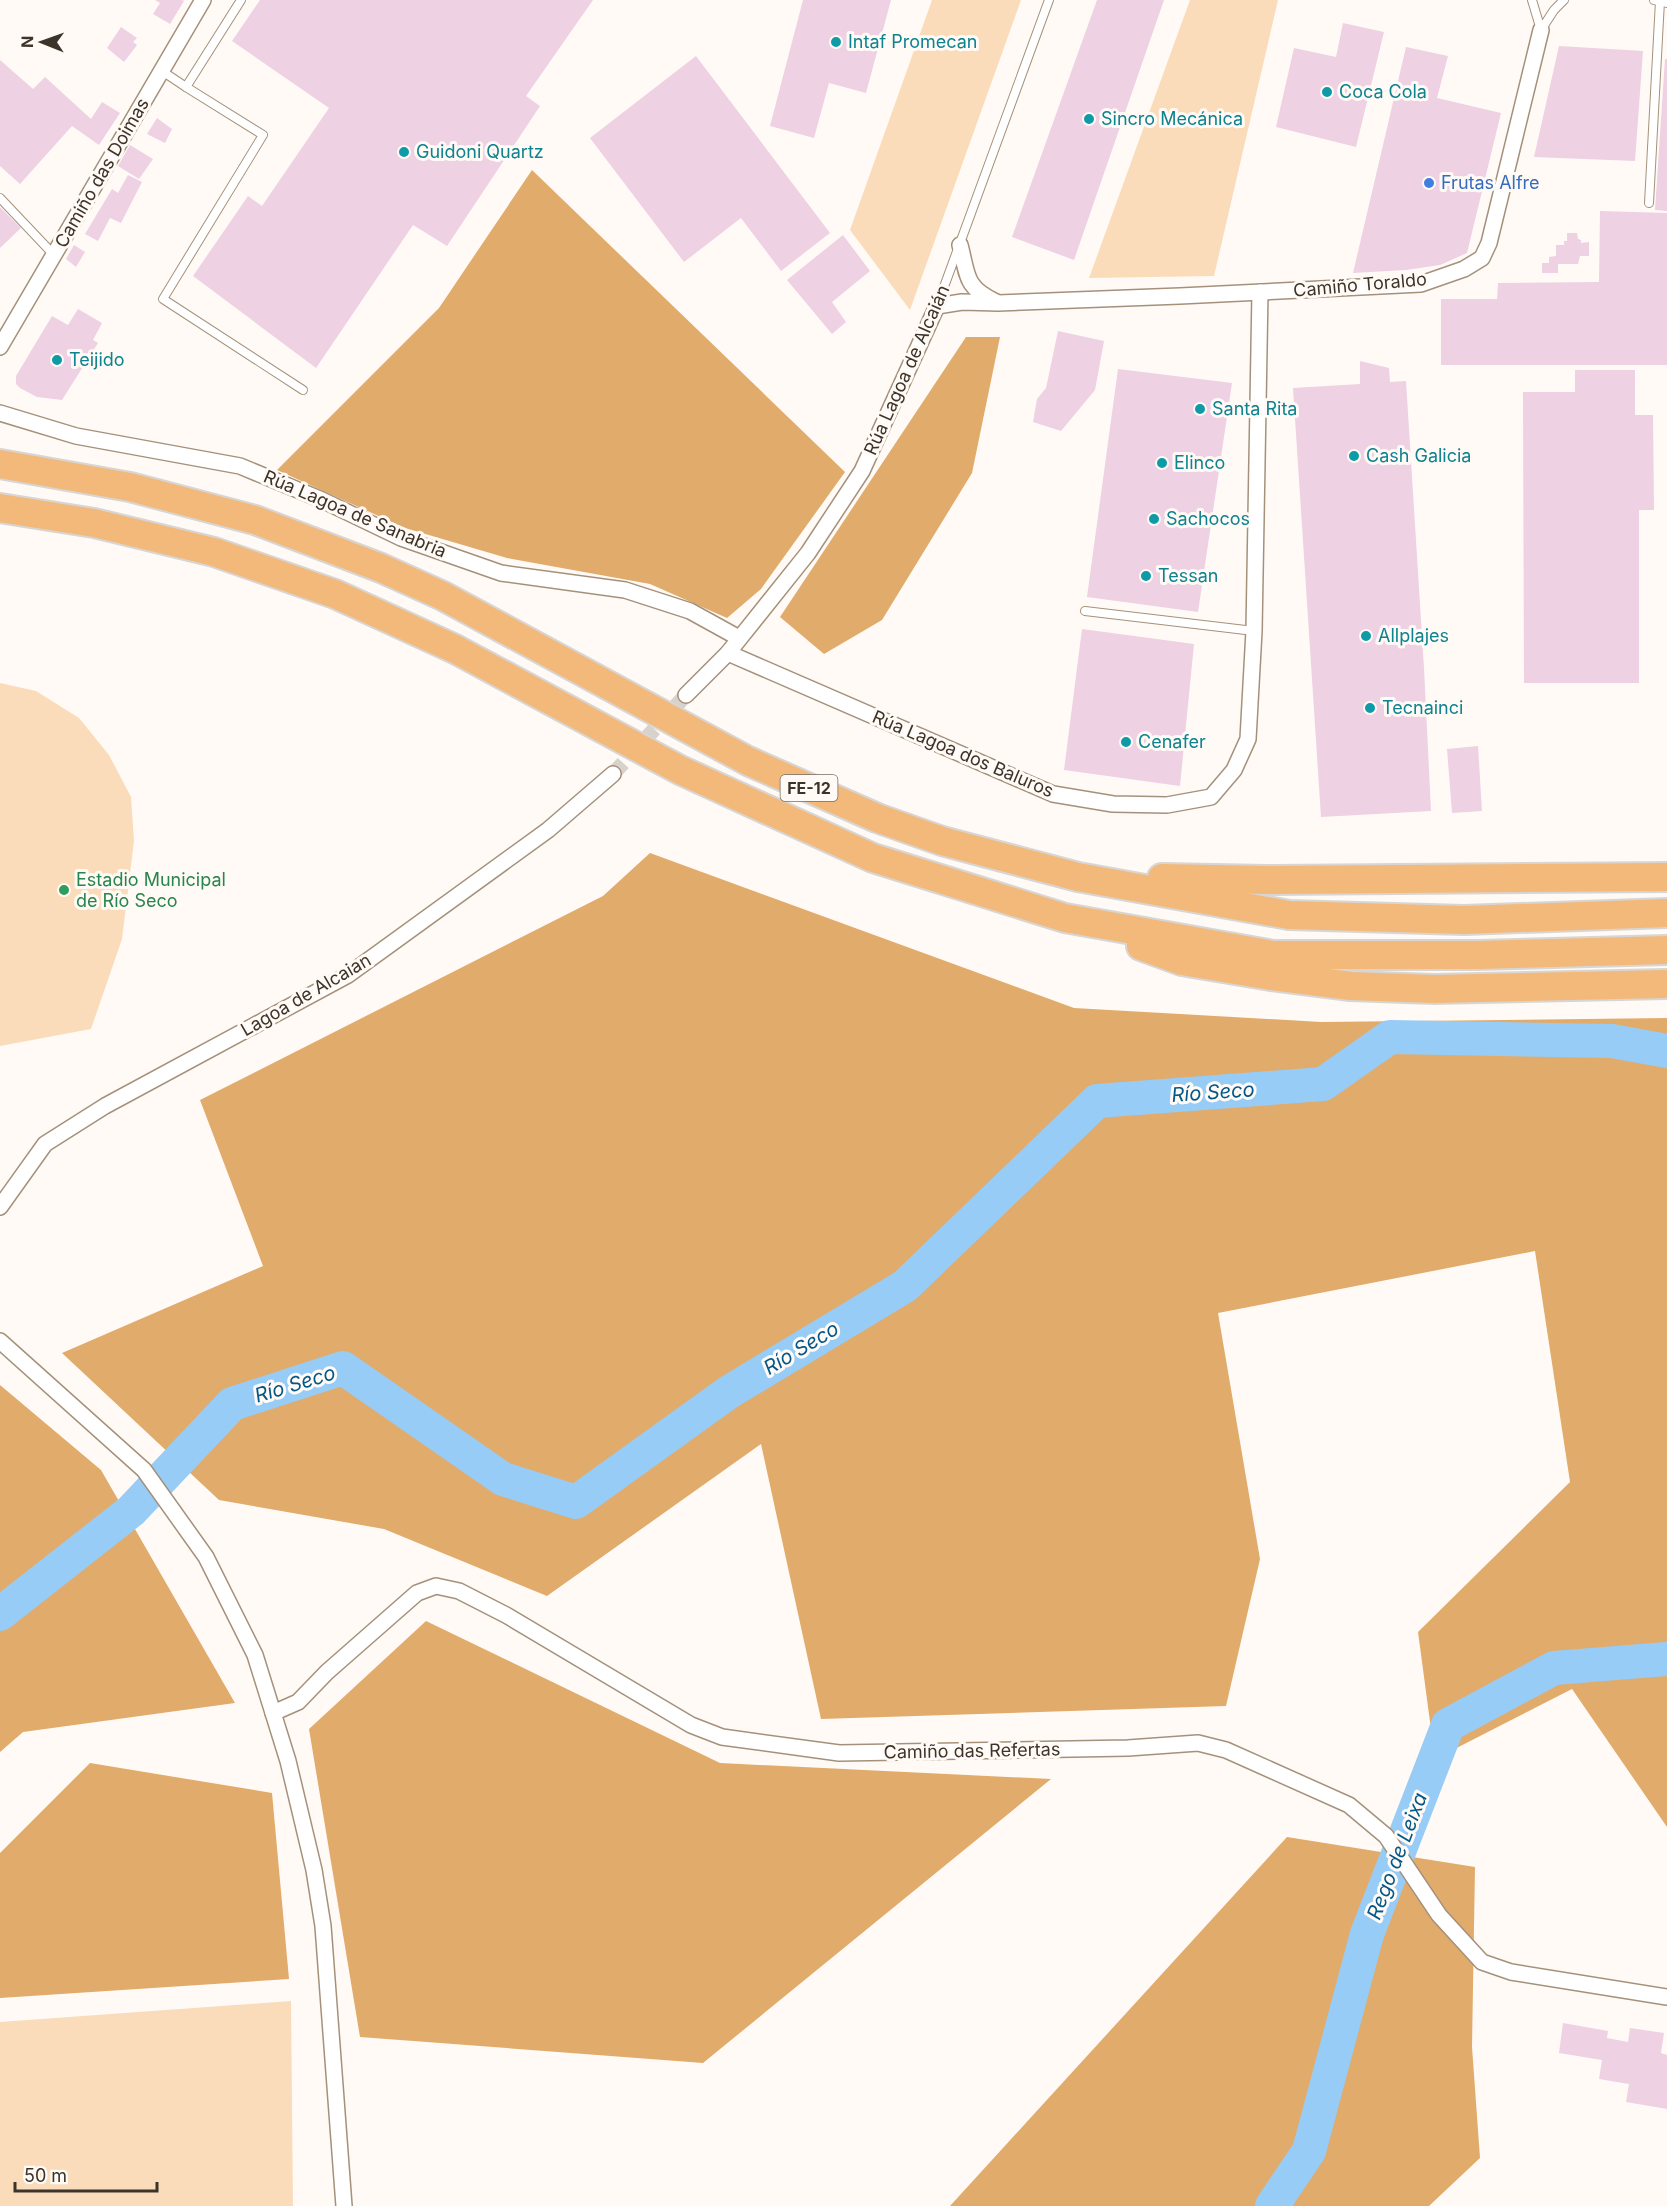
<svg xmlns="http://www.w3.org/2000/svg" width="1667" height="2206" font-family="Inter,sans-serif">
  <rect width="100%" height="100%" fill="#fffaf5"/>
  <!-- green -->
  <g fill="#fadcbb">
    <polygon points="932,0 1021,0 910,310 850,230"/>
    <polygon points="1190,0 1278,0 1214,276 1089,278"/>
    <polygon points="0,683 36,691 79,718 109,755 131,797 134,841 122,939 91,1029 0,1046"/>
    <polygon points="291,2001 293,2206 0,2206 0,2022"/>
  </g>
  <!-- forest -->
  <g fill="#e1ab6b">
    <polygon points="532,170 845,472 761,589 727,618 650,584 507,558 405,528 277,470 439,308"/>
    <polygon points="966,337 1000,337 972,473 882,620 824,654 780,617"/>
    <polygon points="650,853 1074,1008 1321,1022 1667,1018 1667,1827 1572,1689 1435,1759 1418,1632 1570,1482 1535,1251 1218,1313 1260,1559 1226,1706 821,1719 761,1444 547,1596 384,1529 219,1500 62,1353 263,1266 200,1100 603,896"/>
    <polygon points="0,1385 101,1470 235,1703 23,1732 0,1752"/>
    <polygon points="426,1621 720,1763 1051,1779 703,2063 360,2037 309,1729"/>
    <polygon points="90,1763 272,1793 289,1979 0,1998 0,1853"/>
    <polygon points="1287,1837 1475,1867 1472,2047 1480,2158 1429,2206 950,2206"/>
  </g>
  <g fill="none" stroke-linecap="round" stroke-linejoin="round">
    <!-- river -->
    <g stroke="#97ccf7" stroke-width="34">
      <polyline points="0,1614 131,1511 232,1404 343,1368 503,1479 576,1502 729,1392 905,1286 1097,1101 1323,1084 1390,1037 1612,1041 1667,1051"/>
      <polyline points="1272,2206 1309,2151 1367,1934 1448,1725 1554,1668 1667,1659"/>
    </g>
  </g>
  <!-- building -->
  <g fill="#eed1e3">
    <polygon points="155,0 182,0 184,1 170,24 153,14 160,3"/>
    <polygon points="260,0 593,0 526,96 540,106 447,246 413,225 316,368 193,276 248,196 262,206 329,108 232,41"/>
    <polygon points="803,0 891,0 866,93 829,83 814,138 770,126"/>
    <polygon points="1097,0 1164,0 1074,260 1012,237"/>
    <polygon points="1343,23 1384,32 1356,147 1276,127 1294,48 1336,57"/>
    <polygon points="121,27 137,38 133,42 137,45 124,62 107,48"/>
    <polygon points="1559,46 1643,51 1635,161 1534,157"/>
    <polygon points="1406,47 1448,56 1437,98 1501,113 1467,253 1440,265 1406,270 1353,273"/>
    <polygon points="696,56 830,233 781,271 741,218 684,262 590,138"/>
    <polygon points="1665,59 1667,59 1667,211 1655,210"/>
    <polygon points="0,60 33,89 45,77 91,119 102,102 120,113 99,145 72,126 20,184 0,166"/>
    <polygon points="157,118 172,129 165,143 147,134"/>
    <polygon points="130,145 153,159 139,179 118,166"/>
    <polygon points="128,175 142,182 121,223 110,218 98,241 85,234 112,189 118,193"/>
    <polygon points="0,207 21,228 0,248"/>
    <polygon points="1600,211 1667,213 1667,365 1441,365 1441,299 1497,299 1498,283 1599,282"/>
    <polygon points="1567,233 1577,233 1578,239 1581,240 1581,243 1589,242 1589,256 1580,256 1578,264 1558,264 1558,273 1542,273 1542,263 1549,263 1549,257 1556,256 1556,245 1564,245 1564,241 1567,241"/>
    <polygon points="843,235 870,271 832,302 846,322 832,334 787,280"/>
    <polygon points="74,245 85,252 76,267 66,259"/>
    <polygon points="78,309 102,323 93,340 98,343 62,400 37,397 20,388 16,384 16,376 52,316 68,325"/>
    <polygon points="1058,331 1104,341 1095,390 1061,431 1033,422 1037,399 1046,388"/>
    <polygon points="1360,361 1389,368 1390,382 1406,381 1424,668 1431,811 1321,817 1293,388 1360,384"/>
    <polygon points="1118,369 1232,383 1198,612 1087,597"/>
    <polygon points="1575,370 1635,370 1635,415 1653,415 1654,510 1639,510 1639,683 1524,683 1523,392 1575,392"/>
    <polygon points="1082,629 1194,644 1180,786 1064,770"/>
    <polygon points="1478,746 1482,811 1452,813 1447,749"/>
    <polygon points="1563,2023 1608,2031 1607,2038 1628,2042 1630,2028 1664,2033 1661,2053 1667,2055 1667,2109 1626,2102 1629,2084 1599,2079 1602,2060 1559,2053"/>
  </g>
  <g fill="none" stroke-linecap="round" stroke-linejoin="round">
    <!-- street-tunnel -->
    <polyline stroke="#d8d2cc" stroke-width="15" stroke-dasharray="15 8" stroke-linecap="butt" points="613,774 686,695"/>
    <defs>
      <g id="lane">
        <polyline points="1532,0 1541,30 1554,10 1564,0"/>
        <polyline points="1654,0 1667,3"/>
        <polyline points="162,71 186,87 241,0"/>
        <polyline points="186,87 263,135 163,299 303,390"/>
        <polyline points="0,198 54,255"/>
        <polyline points="1649,203 1660,1"/>
        <polyline points="937,306 1049,0"/>
        <polyline points="1085,611 1254,631"/>
      </g>
      <g id="street">
        <path d="M960 245C968 275 964 287 996 302"/>
        <polyline points="0,347 203,0"/>
        <polyline points="0,413 76,436 240,466 322,500 401,538 501,573 625,590 690,611 739,638"/>
        <polyline points="728,653 1053,794 1113,804 1167,805 1211,797 1234,770 1248,739 1254,631 1260,292"/>
        <polyline points="686,695 728,653 808,553 862,471 937,306 962,302 998,303 1180,296 1421,284 1464,269 1482,258 1489,243 1541,30"/>
        <polyline points="0,1207 45,1144 105,1106 348,975 548,830 613,774"/>
        <polyline points="0,1341 144,1470 206,1557 255,1655 288,1761 314,1870 323,1926 344,2206"/>
        <polyline points="273,1713 298,1702 327,1672 417,1593 436,1586 459,1591 506,1615 691,1725 722,1737 839,1753 1128,1748 1198,1743 1226,1750 1349,1805 1386,1836 1439,1915 1482,1962 1511,1972 1667,1997"/>
      </g>
      <g id="highway">
        <polyline points="0,464 130,487 255,520 381,568 443,596 748,761 877,818 942,841 1078,877 1289,915 1464,920 1667,913"/>
        <polyline points="0,508 94,523 214,552 335,594 455,649 680,770 873,858 1065,918 1273,955 1478,955 1667,950"/>
        <polyline points="1162,878 1267,880 1667,877"/>
        <polyline points="1141,946 1182,961 1271,976 1351,986 1434,989 1667,984"/>
      </g>
    </defs>
    <!-- lane casing -->
    <use href="#lane" stroke="#a5917b" stroke-width="10"/>
    <!-- street casing -->
    <use href="#street" stroke="#a5917b" stroke-width="18"/>
    <!-- highway casing -->
    <use href="#highway" stroke="#d8d6d4" stroke-width="32"/>
    <!-- lane -->
    <use href="#lane" stroke="#fff" stroke-width="8"/>
    <!-- street -->
    <use href="#street" stroke="#fff" stroke-width="15"/>
    <!-- highway -->
    <use href="#highway" stroke="#f2b97b" stroke-width="28"/>
  </g>
  <!-- markers -->
  <g fill="#0f9aa8" stroke="#fffaf5" stroke-width="2">
    <circle cx="836" cy="42" r="6"/>
    <circle cx="1327" cy="92" r="6"/>
    <circle cx="1089" cy="119" r="6"/>
    <circle cx="404" cy="152" r="6"/>
    <circle cx="57" cy="360" r="6"/>
    <circle cx="1200" cy="409" r="6"/>
    <circle cx="1354" cy="456" r="6"/>
    <circle cx="1162" cy="463" r="6"/>
    <circle cx="1154" cy="519" r="6"/>
    <circle cx="1146" cy="576" r="6"/>
    <circle cx="1366" cy="636" r="6"/>
    <circle cx="1370" cy="708" r="6"/>
    <circle cx="1126" cy="742" r="6"/>
  </g>
  <circle fill="#3f7fe0" stroke="#fffaf5" stroke-width="2" cx="1429" cy="183" r="6"/>
  <circle fill="#2e9e5b" stroke="#fffaf5" stroke-width="2" cx="64" cy="890" r="6"/>
  <g text-anchor="middle" stroke-width="6" stroke-linejoin="round" paint-order="stroke">
    <!-- shield labels -->
    <rect fill="#fffaf5" stroke="#766f67" stroke-width="1.5" x="780.5" y="775" width="57" height="26" rx="4.5"/>
    <g font-size="16" font-weight="bold" fill="#3c342a">
      <text x="809" y="794">FE-12</text>
    </g>
    <!-- culture labels -->
    <g font-size="18" fill="#0d838f" stroke="#fffaf5" text-anchor="start">
      <text x="848" y="48">Intaf Promecan</text>
      <text x="1339" y="98">Coca Cola</text>
      <text x="1101" y="125">Sincro Mecánica</text>
      <text x="416" y="158">Guidoni Quartz</text>
      <text x="69" y="366">Teijido</text>
      <text x="1212" y="415">Santa Rita</text>
      <text x="1366" y="462">Cash Galicia</text>
      <text x="1174" y="469">Elinco</text>
      <text x="1166" y="525">Sachocos</text>
      <text x="1158" y="582">Tessan</text>
      <text x="1378" y="642">Allplajes</text>
      <text x="1382" y="714">Tecnainci</text>
      <text x="1138" y="748">Cenafer</text>
    </g>
    <!-- street labels -->
    <g font-size="18" fill="#3c342a" stroke="#fffaf5">
      <text transform="translate(102 173) rotate(-60)" y="6">Camiño das Doimas</text>
      <text transform="translate(1360 285) rotate(-5)" y="6">Camiño Toraldo</text>
      <text transform="translate(907 370) rotate(-66)" y="6">Rúa Lagoa de Alcaián</text>
      <text transform="translate(355 514) rotate(23)" y="6">Rúa Lagoa de Sanabria</text>
      <text transform="translate(963 754) rotate(23)" y="6">Rúa Lagoa dos Baluros</text>
      <text transform="translate(306 995) rotate(-30)" y="6">Lagoa de Alcaian</text>
      <text transform="translate(972 1751) rotate(-1)" y="6">Camiño das Refertas</text>
    </g>
    <!-- shop labels -->
    <g font-size="18" fill="#366cbe" stroke="#fffaf5" text-anchor="start">
      <text x="1441" y="189">Frutas Alfre</text>
    </g>
    <!-- leisure labels -->
    <g font-size="18" fill="#27864d" stroke="#fffaf5" text-anchor="start">
      <text x="76" y="886">Estadio Municipal<tspan x="76" dy="21">de Río Seco</tspan></text>
    </g>
    <!-- water labels -->
    <g font-size="20" font-style="italic" fill="#025889" stroke="#fffaf5">
      <text transform="translate(1213 1092) rotate(-4)" y="7">Río Seco</text>
      <text transform="translate(801 1348) rotate(-31)" y="7">Río Seco</text>
      <text transform="translate(295 1384) rotate(-17)" y="7">Río Seco</text>
      <text transform="translate(1397 1856) rotate(-69)" y="7">Rego de Leixa</text>
    </g>
  </g>
  <!-- north arrow -->
  <g transform="translate(42 42) rotate(271)" stroke="#fffaf5" stroke-width="4.5" paint-order="stroke">
  <path d="M0-4.5L10 22L0 15L-10 22Z" fill="#3c342a"/>
  <text y="-9" font-size="16" font-weight="bold" text-anchor="middle" fill="#3c342a">N</text>
  </g>
  <!-- scale -->
  <path d="M15 2182v9h142v-9" fill="none" stroke="#3c342a" stroke-width="3"/>
  <text x="24" y="2182" font-size="18" fill="#3c342a" stroke="#fffaf5" stroke-width="4.5" paint-order="stroke">50 m</text>
</svg>
